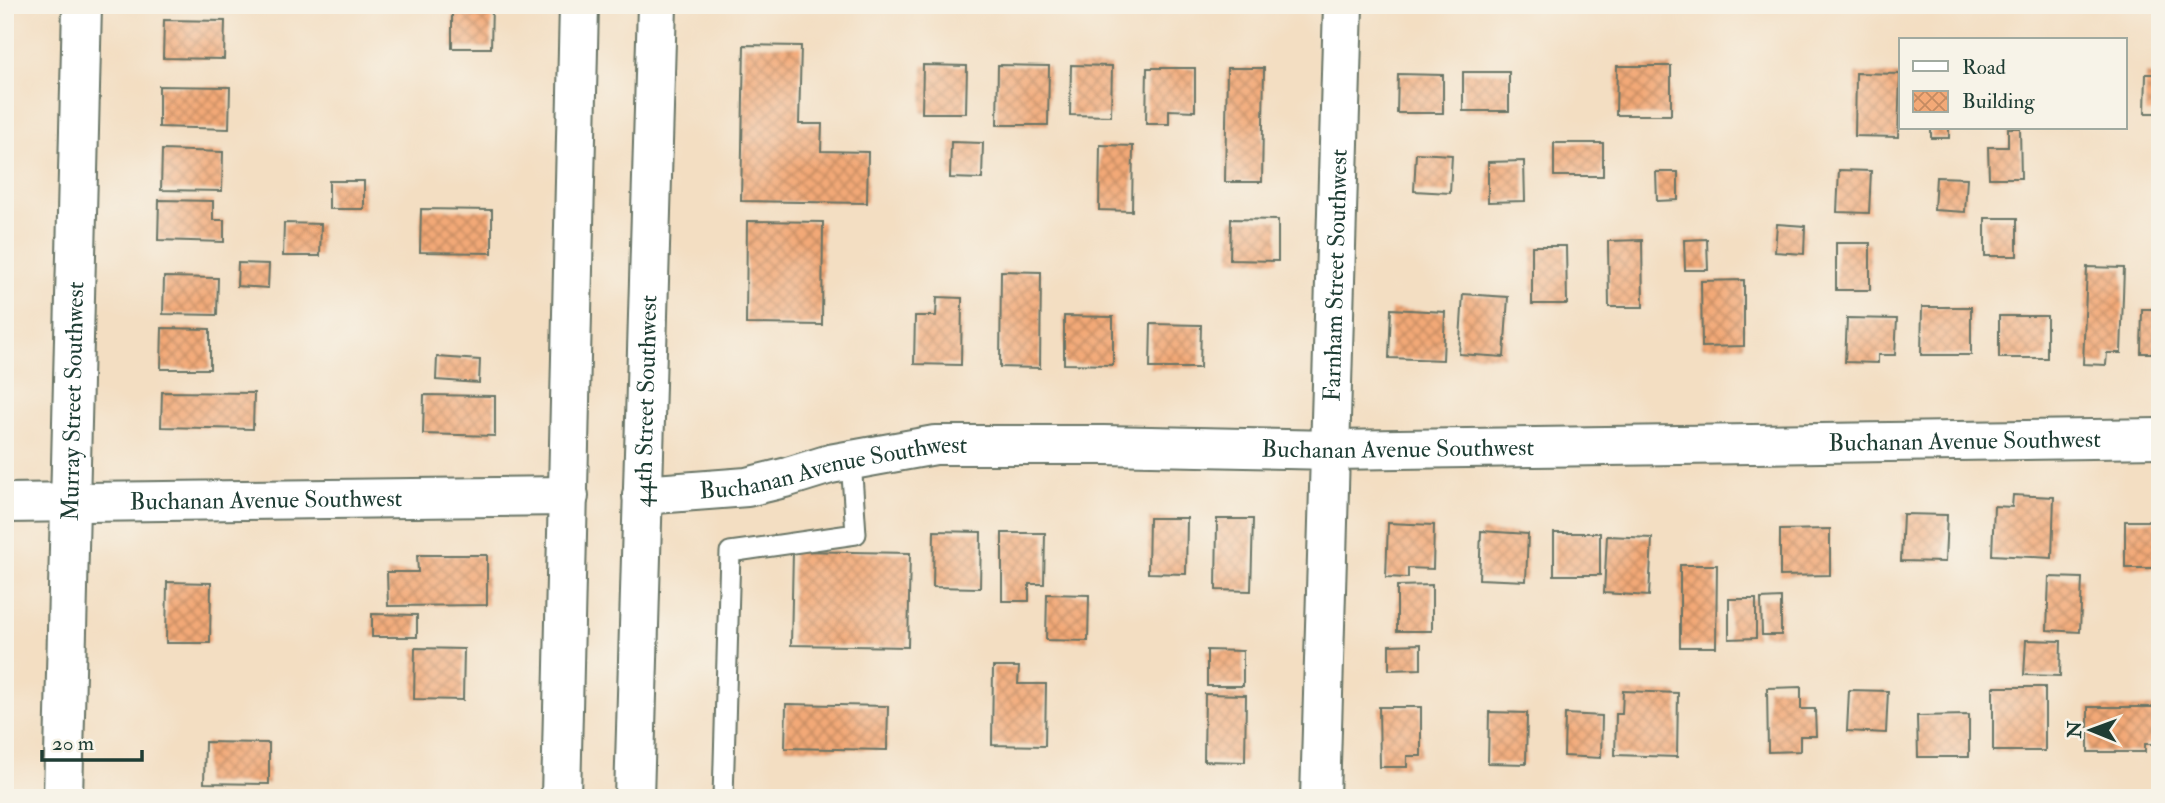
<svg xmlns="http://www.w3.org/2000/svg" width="2165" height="803" font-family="'IM FELL Double Pica',serif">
  <defs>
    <pattern id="building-cross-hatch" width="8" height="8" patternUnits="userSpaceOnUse" patternTransform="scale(1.75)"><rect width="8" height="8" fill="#f3a977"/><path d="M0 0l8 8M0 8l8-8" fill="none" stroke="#c48b62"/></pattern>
  </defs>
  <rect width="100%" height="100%" fill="#f7f3e8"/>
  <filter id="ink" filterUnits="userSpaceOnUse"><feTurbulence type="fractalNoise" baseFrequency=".0143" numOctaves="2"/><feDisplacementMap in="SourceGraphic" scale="14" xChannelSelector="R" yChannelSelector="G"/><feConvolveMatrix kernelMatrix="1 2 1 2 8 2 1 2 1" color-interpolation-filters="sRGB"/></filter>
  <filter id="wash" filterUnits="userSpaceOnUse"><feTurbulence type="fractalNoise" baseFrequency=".00686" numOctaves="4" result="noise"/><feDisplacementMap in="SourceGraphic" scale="28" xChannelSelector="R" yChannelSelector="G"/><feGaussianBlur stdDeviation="1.57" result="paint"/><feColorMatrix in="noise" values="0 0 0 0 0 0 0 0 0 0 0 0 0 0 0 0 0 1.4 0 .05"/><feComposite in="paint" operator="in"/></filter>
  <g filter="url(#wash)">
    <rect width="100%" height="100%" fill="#f3dec2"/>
    <g id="blocks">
      <!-- building -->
      <g fill="url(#building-cross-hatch)">
        <polygon points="452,5 492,5 491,48 452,48"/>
        <polygon points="164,20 225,21 224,59 163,58"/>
        <polygon points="744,45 801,46 799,124 822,124 821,151 868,152 867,203 741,201"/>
        <polygon points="923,65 967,66 966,113 922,113"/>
        <polygon points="998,65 1049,66 1048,125 997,125"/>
        <polygon points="1071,65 1112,66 1111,116 1070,115"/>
        <polygon points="1617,66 1671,66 1671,115 1616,115"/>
        <polygon points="1147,68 1195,68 1195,111 1169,110 1169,124 1146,124"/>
        <polygon points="1227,68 1264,68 1262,182 1225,182"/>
        <rect x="1463" y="72" width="46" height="39"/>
        <polygon points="1856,73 1900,74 1898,137 1855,136"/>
        <polygon points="1398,74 1443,75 1443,113 1397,113"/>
        <polygon points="2146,74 2160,74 2160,113 2145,113"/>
        <polygon points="159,86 230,87 229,129 159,127"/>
        <rect x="1931" y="128" width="18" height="10"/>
        <polygon points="2008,128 2020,128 2021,178 1989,178 1988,147 2008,147"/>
        <polygon points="951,142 983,143 982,179 950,178"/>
        <rect x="1554" y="143" width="49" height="33"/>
        <polygon points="1100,145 1133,146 1132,211 1099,210"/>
        <polygon points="162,150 223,152 222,191 161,190"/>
        <polygon points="1416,153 1452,155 1450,193 1414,191"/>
        <polygon points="1524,161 1525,201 1488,202 1488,162"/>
        <polygon points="1839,170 1871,171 1869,213 1837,212"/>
        <polygon points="1656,172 1678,172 1678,200 1657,201"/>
        <polygon points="1936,177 1967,178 1965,212 1934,210"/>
        <rect x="329" y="181" width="35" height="28"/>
        <polygon points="159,200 213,201 213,220 224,220 224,242 158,240"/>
        <polygon points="421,209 492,210 492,253 420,252"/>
        <rect x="1985" y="218" width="32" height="38"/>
        <polygon points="1231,219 1278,220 1278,261 1230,260"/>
        <polygon points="747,221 823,222 822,325 746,324"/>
        <polygon points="284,223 321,224 320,256 283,256"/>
        <polygon points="1777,224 1805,226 1804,254 1775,252"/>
        <polygon points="1707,239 1708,270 1685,270 1684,240"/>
        <polygon points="1642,240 1643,307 1609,307 1608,241"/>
        <rect x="1836" y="243" width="34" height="47"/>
        <polygon points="1532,246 1566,246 1567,304 1532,304"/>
        <polygon points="238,263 269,264 268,288 237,286"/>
        <polygon points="2087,267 2124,268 2121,353 2107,353 2106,365 2083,364"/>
        <polygon points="1001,271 1041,272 1040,368 1000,367"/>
        <polygon points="164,277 218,278 217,315 163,314"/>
        <polygon points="1744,280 1744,346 1702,347 1701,281"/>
        <polygon points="1463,294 1508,297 1504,357 1459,354"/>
        <polygon points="937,297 962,298 961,365 914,364 915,316 936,316"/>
        <polygon points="1922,307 1971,307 1971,355 1921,355"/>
        <polygon points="1391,309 1445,312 1443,360 1389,358"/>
        <polygon points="2142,309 2160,309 2160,353 2141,353"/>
        <polygon points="1064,316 1113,317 1113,365 1064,364"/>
        <rect x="1999" y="316" width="48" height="42"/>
        <polygon points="1847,318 1897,319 1895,355 1878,355 1878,363 1845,362"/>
        <polygon points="1151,324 1201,325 1200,368 1150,368"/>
        <polygon points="162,328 210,329 210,369 161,369"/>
        <polygon points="437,357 480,360 479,383 436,380"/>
        <polygon points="162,392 254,393 253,429 161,427"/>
        <polygon points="424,395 495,396 495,436 423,434"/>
        <polygon points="2013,495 2054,497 2052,558 1992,555 1994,506 2012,507"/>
        <polygon points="1903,514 1947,515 1945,562 1901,561"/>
        <polygon points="1149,518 1187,518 1186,574 1148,573"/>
        <polygon points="1217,519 1253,519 1251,591 1216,590"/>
        <rect x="2125" y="521" width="35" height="47"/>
        <polygon points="1388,523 1434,525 1433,569 1408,568 1408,578 1386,577"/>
        <polygon points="1830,529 1830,575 1780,576 1780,530"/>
        <polygon points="934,531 981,532 980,588 933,587"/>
        <polygon points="1481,531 1528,534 1526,581 1479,579"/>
        <polygon points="1002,533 1045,533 1044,584 1029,584 1029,601 1002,601"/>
        <rect x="1554" y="533" width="46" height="42"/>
        <polygon points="1607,536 1652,538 1649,596 1604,593"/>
        <polygon points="793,551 910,553 908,647 791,645"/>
        <polygon points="417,555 487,555 487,605 388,606 387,572 418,572"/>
        <polygon points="1680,565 1717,565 1716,647 1680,647"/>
        <polygon points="2049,577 2082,578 2080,632 2047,630"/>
        <polygon points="167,582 211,583 210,643 166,643"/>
        <polygon points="1432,585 1432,631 1397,631 1397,586"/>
        <polygon points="1047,594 1089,595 1088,641 1046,640"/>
        <polygon points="1781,598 1781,635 1762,635 1761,599"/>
        <polygon points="1729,599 1756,599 1756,638 1729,639"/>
        <polygon points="372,614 417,615 417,637 372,637"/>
        <polygon points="2026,640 2061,641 2060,676 2024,675"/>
        <polygon points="1421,644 1421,669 1389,670 1389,645"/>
        <polygon points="415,648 464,649 463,700 414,699"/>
        <polygon points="1207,650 1243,651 1243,686 1207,686"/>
        <polygon points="993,667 1019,667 1018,684 1046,684 1045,746 992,745"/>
        <polygon points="1801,687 1801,709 1815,709 1816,736 1800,736 1800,751 1768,752 1767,688"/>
        <rect x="1993" y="687" width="52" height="64"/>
        <polygon points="1849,690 1888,691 1886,733 1847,731"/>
        <polygon points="1623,691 1678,693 1677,757 1615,755 1616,714 1622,714"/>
        <polygon points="1205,694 1246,695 1245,762 1204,761"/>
        <polygon points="786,704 888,706 887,750 785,748"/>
        <polygon points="1379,707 1421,707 1421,756 1407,756 1407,767 1380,767"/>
        <polygon points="2088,707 2160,707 2160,744 2145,744 2145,752 2088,752"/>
        <polygon points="1489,712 1527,713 1526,764 1488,763"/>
        <polygon points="1565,714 1602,716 1601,758 1564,756"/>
        <polygon points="1969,715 1969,757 1918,757 1917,716"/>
        <polygon points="205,742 269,743 269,784 204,783"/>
        <rect x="426" y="795" width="46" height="3"/>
      </g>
    </g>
  </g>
  <g filter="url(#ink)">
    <use href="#blocks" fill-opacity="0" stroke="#697566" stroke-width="2"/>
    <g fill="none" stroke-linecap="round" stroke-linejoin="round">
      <defs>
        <polyline id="lane" points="723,798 730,552 856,534 851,460"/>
        <g id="street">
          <path id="s1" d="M642 495 747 487 788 477 830 464 935 445H1104L1332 450 2160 438"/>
          <path id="s2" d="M5 503 569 496"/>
          <path id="s3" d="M63 798 82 5"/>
          <path id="s4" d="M1320 798 1343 5"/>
        </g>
        <g id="primary">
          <polyline points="561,798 579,5"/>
          <path id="s5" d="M634 798 657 5"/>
        </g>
      </defs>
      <!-- lane casing -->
      <use href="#lane" stroke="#697566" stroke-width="23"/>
      <!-- street casing -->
      <use href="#street" stroke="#697566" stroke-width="42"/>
      <!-- primary casing -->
      <use href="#primary" stroke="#697566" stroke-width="42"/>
      <!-- lane -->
      <use href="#lane" stroke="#fff" stroke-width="19"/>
      <!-- street -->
      <use href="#street" stroke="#fff" stroke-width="38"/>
      <!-- primary -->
      <use href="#primary" stroke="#fff" stroke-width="38"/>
    </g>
  </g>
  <g text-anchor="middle" stroke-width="5" stroke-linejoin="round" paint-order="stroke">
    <!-- street labels -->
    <g font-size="24" fill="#1f3d34" stroke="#f7f3e8">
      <text dy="8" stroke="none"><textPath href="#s4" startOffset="523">Farnham Street Southwest</textPath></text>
      <text dy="8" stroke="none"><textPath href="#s3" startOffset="397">Murray Street Southwest</textPath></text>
      <text dy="8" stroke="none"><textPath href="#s5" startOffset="397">44th Street Southwest</textPath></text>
      <text dy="8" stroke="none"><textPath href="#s1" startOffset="1328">Buchanan Avenue Southwest</textPath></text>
      <text dy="8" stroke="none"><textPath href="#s1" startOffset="761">Buchanan Avenue Southwest</textPath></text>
      <text dy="8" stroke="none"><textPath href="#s1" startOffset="194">Buchanan Avenue Southwest</textPath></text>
      <text dy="8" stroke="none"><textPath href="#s2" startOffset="261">Buchanan Avenue Southwest</textPath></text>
    </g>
  </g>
  <!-- margin -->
  <rect width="2165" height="803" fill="none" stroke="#f7f3e8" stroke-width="28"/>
  <!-- legend -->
  <rect x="1899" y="38" width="228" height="91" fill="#f7f3e8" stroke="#a1aaa0" stroke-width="2"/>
  <rect x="1913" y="61" width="35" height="10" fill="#ffffff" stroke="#a1aaa0" stroke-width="2"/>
  <text x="1962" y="74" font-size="21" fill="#1f3d34">Road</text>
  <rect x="1913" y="91" width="35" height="21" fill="url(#building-cross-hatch)" stroke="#a1aaa0" stroke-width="2"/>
  <text x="1962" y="108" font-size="21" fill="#1f3d34">Building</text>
  <!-- north arrow -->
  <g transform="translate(2091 730) rotate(271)" stroke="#f7f3e8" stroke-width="5" paint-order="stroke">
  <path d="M0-5L12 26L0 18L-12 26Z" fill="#1f3d34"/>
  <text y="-10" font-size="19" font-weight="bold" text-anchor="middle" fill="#1f3d34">N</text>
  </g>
  <!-- scale -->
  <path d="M42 750v10h100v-10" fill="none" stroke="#1f3d34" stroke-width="3.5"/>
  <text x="52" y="750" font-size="21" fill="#1f3d34" stroke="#f7f3e8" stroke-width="5" paint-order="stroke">20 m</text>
</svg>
